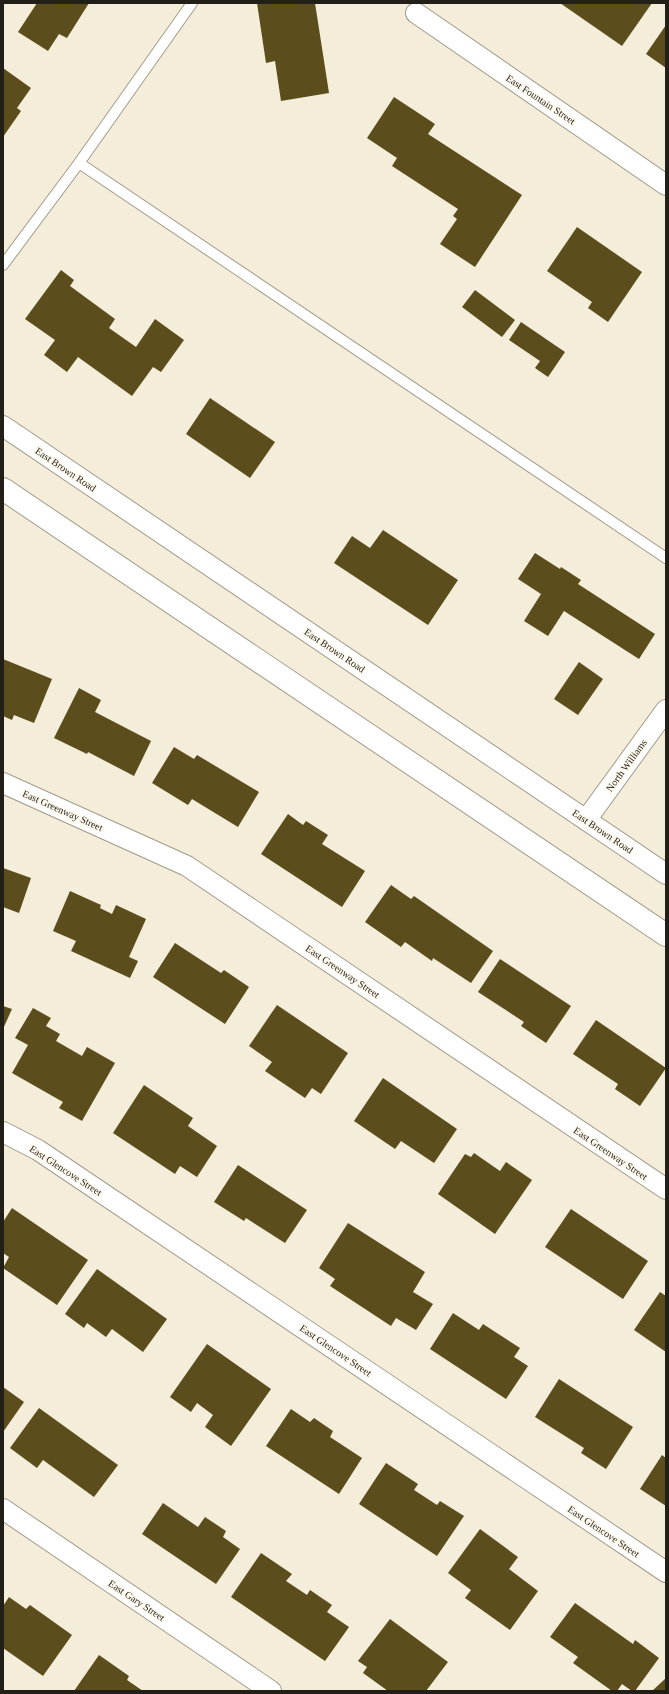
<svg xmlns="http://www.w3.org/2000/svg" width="669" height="1694" font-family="Georgia,serif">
  <rect width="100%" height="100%" fill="#f3edda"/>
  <!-- building -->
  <g fill="#5c4d1c">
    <polygon points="37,3 89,3 67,38 59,34 48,51 18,32"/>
    <polygon points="257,3 315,3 329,93 281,101 275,61 266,63"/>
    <polygon points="560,3 652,3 622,46"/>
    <polygon points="666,25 666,68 646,54"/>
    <polygon points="3,68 31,88 17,108 21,111 3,137"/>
    <polygon points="394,97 435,124 428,134 522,195 475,267 440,244 457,219 453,216 458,209 392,166 397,158 367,138"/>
    <polygon points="577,227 642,272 608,322 588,308 592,302 547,271"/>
    <polygon points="61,270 74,280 70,286 115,319 109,328 136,347 155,319 184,340 161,372 153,367 132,396 78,357 67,372 44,355 55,340 25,319"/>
    <polygon points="475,290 515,320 502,337 462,307"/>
    <polygon points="521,322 565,352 548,377 535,368 540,361 509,340"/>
    <polygon points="210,398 275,442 250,478 186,434"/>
    <polygon points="383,530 458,580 428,625 334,563 352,536 370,548"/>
    <polygon points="535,553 560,569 561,567 581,580 578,584 655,634 639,659 564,611 548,636 524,621 541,594 518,579"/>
    <polygon points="3,659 52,679 34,723 14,715 12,720 3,716"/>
    <polygon points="579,662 603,679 578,715 554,699"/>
    <polygon points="79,688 101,700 95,712 151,741 134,776 88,752 87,754 54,738"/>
    <polygon points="174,747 194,759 197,755 259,792 238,827 192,799 188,805 152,783"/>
    <polygon points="288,814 303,825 306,821 328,835 322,844 365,871 342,907 261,854"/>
    <polygon points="3,868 31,878 19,913 3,907"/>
    <polygon points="391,885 411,899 414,896 493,951 471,983 433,958 432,961 405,942 401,947 365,922"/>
    <polygon points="70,891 101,905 100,908 112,914 116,905 146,919 129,957 138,961 130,978 71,951 76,941 53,931"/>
    <polygon points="175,943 221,973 224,970 249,987 225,1024 153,977"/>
    <polygon points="500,959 571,1006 546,1043 521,1026 524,1022 478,992"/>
    <polygon points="277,1005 348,1053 321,1094 312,1088 305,1098 265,1071 272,1062 249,1046"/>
    <polygon points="3,1006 12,1009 3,1029"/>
    <polygon points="33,1008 51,1018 46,1026 60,1034 56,1041 82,1056 87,1047 115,1063 82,1121 59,1108 63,1102 12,1073 28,1045 15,1038"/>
    <polygon points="596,1020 666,1068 640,1106 615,1089 618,1084 573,1054"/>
    <polygon points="383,1078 457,1129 434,1163 401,1141 395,1149 354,1121"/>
    <polygon points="144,1085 193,1118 188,1126 217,1146 197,1177 180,1166 175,1174 113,1133"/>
    <polygon points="474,1153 500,1171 506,1162 532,1180 495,1234 438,1194 465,1154 471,1157"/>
    <polygon points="238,1165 307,1210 285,1243 246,1218 244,1221 214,1202"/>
    <polygon points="12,1208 88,1260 57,1305 3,1268 9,1257 3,1253 3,1222"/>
    <polygon points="571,1209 648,1261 623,1299 545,1247"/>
    <polygon points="348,1223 425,1272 413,1292 433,1304 416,1330 396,1318 391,1326 330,1286 335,1279 319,1268"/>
    <polygon points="97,1269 167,1319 143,1352 112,1329 106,1337 87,1323 84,1328 65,1314"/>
    <polygon points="660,1292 666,1296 666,1352 634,1330"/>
    <polygon points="453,1313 479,1330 483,1324 520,1348 514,1357 528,1366 506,1399 430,1349"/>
    <polygon points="207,1344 271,1389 231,1446 205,1427 213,1415 197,1403 191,1412 170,1397"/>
    <polygon points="559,1379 633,1427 606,1469 581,1453 584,1448 535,1417"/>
    <polygon points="3,1387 24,1402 3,1432"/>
    <polygon points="39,1408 118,1465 94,1497 43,1460 37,1468 10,1448"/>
    <polygon points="291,1409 310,1422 314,1418 333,1431 330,1437 362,1458 339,1494 266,1446"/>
    <polygon points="662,1455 666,1458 666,1506 640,1489"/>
    <polygon points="386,1463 418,1484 414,1490 437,1505 440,1501 464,1516 437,1556 359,1504"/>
    <polygon points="163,1503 198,1527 205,1517 226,1531 223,1537 240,1549 216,1584 142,1534"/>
    <polygon points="480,1529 518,1557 509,1569 538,1591 510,1630 465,1598 471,1590 448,1573"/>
    <polygon points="261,1553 292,1574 286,1581 307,1595 310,1590 332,1605 327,1612 349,1627 325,1661 231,1597"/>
    <polygon points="9,1597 26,1609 30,1605 72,1635 43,1676 3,1648 3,1606"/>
    <polygon points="575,1603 633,1644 635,1640 659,1658 635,1691 632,1691 622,1684 617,1691 612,1691 573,1663 578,1657 550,1637"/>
    <polygon points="390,1619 448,1662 426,1691 388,1691 363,1673 367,1667 358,1661"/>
    <polygon points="99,1655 129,1676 127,1680 143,1691 74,1691"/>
    <polygon points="666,1678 666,1691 652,1691"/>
  </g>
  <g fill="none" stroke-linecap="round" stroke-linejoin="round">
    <defs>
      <g id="service">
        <polyline points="79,163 666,558"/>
        <polyline points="3,265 79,163 192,3"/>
      </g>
      <g id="minor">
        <polyline points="416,13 666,185"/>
        <polyline points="3,426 666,874"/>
        <polyline points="3,783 187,866 666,1189"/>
        <polyline points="586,820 666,710"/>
        <polyline points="3,1132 38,1150 666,1572"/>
        <polyline points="3,1509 271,1691"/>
      </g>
      <polyline id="secondary" points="3,489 666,935"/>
    </defs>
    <!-- service casing -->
    <use href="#service" stroke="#a19c8a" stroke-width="12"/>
    <!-- minor casing -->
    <use href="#minor" stroke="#a19c8a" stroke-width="22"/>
    <!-- secondary casing -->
    <use href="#secondary" stroke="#a19c8a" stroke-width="24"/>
    <!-- service -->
    <use href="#service" stroke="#fff" stroke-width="10"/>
    <!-- minor -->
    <use href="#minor" stroke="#fff" stroke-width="20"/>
    <!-- secondary -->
    <use href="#secondary" stroke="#fff" stroke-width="22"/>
  </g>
  <g text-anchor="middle" stroke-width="4" stroke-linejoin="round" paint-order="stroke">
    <!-- street labels -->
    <g font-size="10" fill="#211f18" stroke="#fefaef">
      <text transform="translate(541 99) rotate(34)" y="4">East Fountain Street</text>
      <text transform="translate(66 469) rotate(34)" y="4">East Brown Road</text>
      <text transform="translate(335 650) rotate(34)" y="4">East Brown Road</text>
      <text transform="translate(626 765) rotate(-54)" y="4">North Williams</text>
      <text transform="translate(63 810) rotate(24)" y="4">East Greenway Street</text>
      <text transform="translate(603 831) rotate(34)" y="4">East Brown Road</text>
      <text transform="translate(343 971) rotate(34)" y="4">East Greenway Street</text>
      <text transform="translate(611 1153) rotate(34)" y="4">East Greenway Street</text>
      <text transform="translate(66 1170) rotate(33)" y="4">East Glencove Street</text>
      <text transform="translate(336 1350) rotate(34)" y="4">East Glencove Street</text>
      <text transform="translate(604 1531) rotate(34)" y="4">East Glencove Street</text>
      <text transform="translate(137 1600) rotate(34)" y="4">East Gary Street</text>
    </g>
  </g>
  <!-- border -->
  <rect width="669" height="1694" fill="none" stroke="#211f18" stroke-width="8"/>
</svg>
